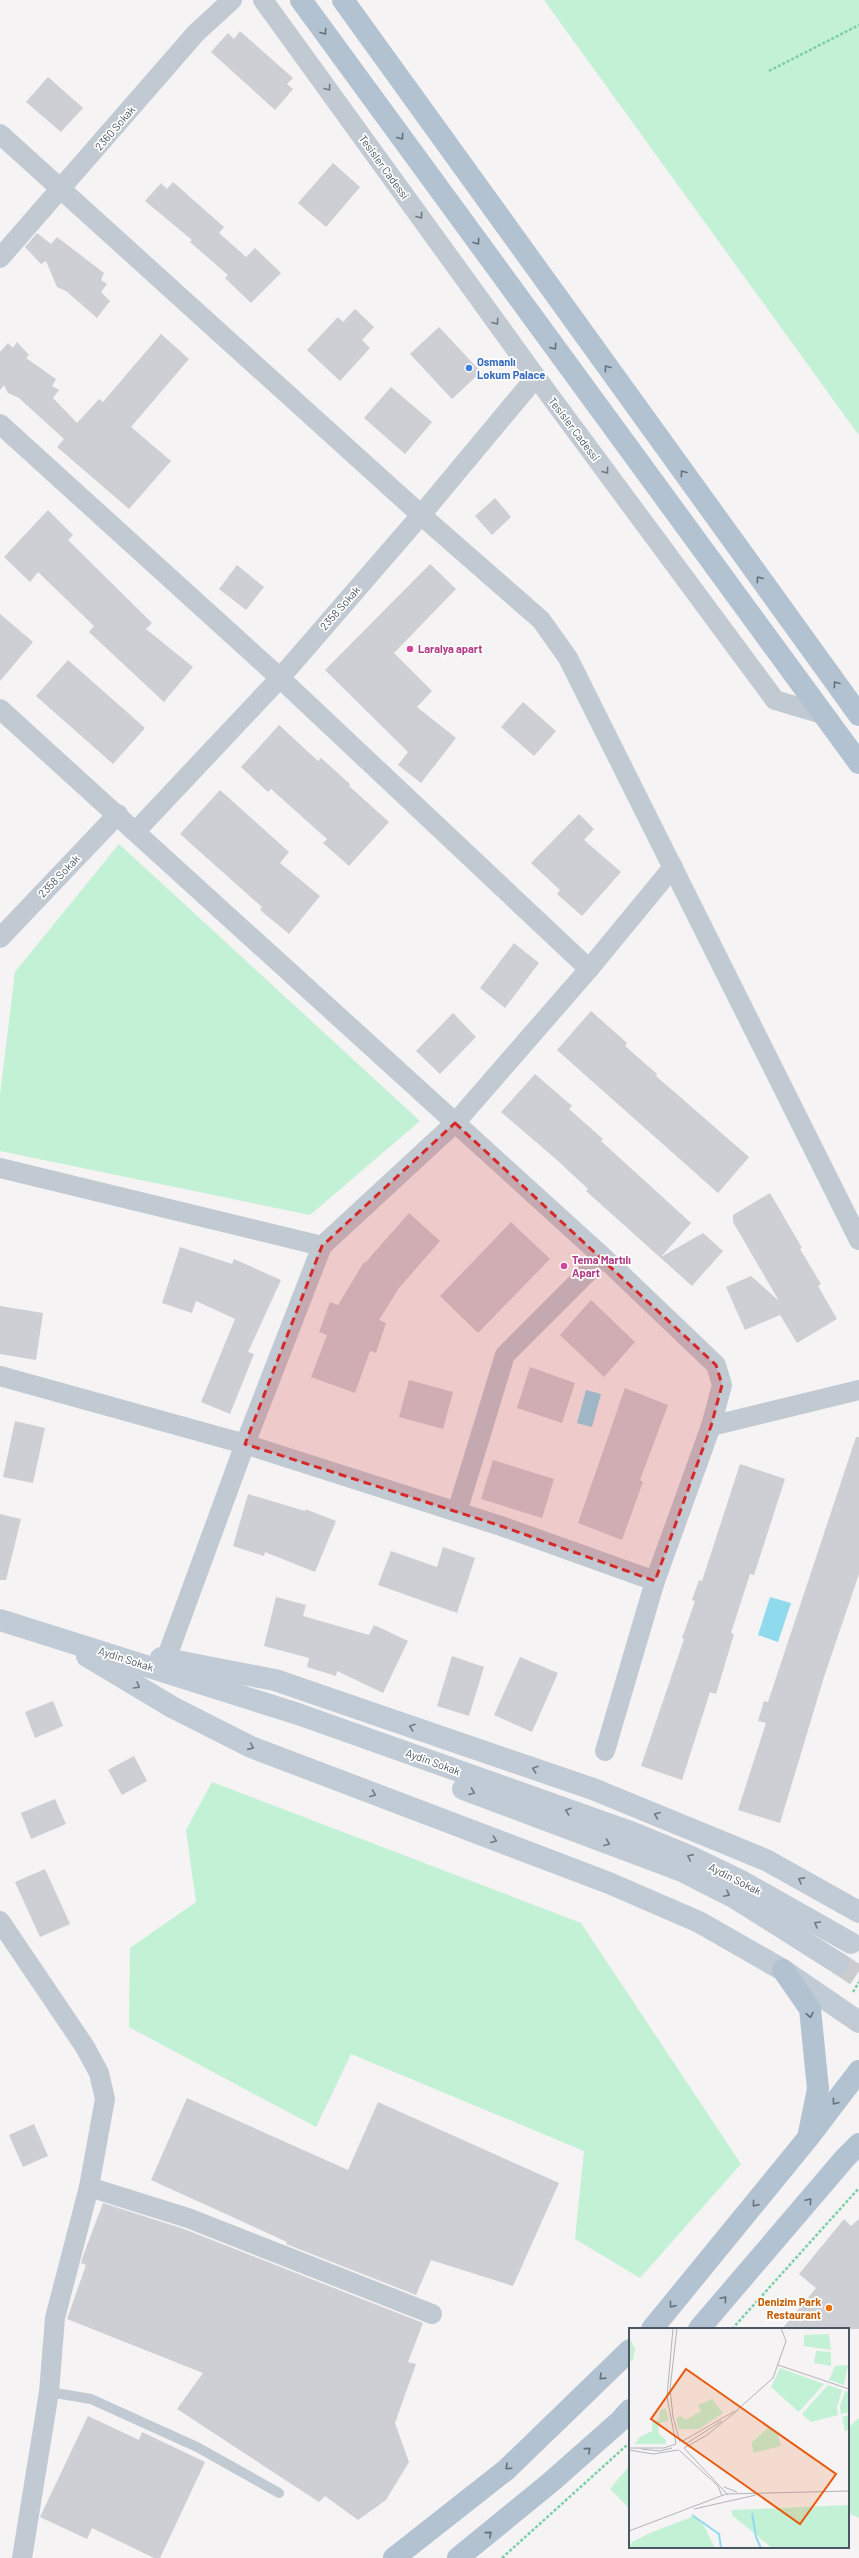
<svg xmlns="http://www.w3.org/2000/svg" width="859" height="2558" font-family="Barlow,sans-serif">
  <rect width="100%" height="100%" fill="#f5f3f3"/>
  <!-- green -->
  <g fill="#c3f1d5">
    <polygon points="544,0 859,0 859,435 850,423"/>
    <polygon points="119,844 420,1121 310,1215 0,1151 0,1095 15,972"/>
    <polygon points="212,1782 581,1923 741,2164 640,2278 575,2239 584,2151 351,2054 316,2127 129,2027 130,1948 196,1902 186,1830"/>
    <polygon points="859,2418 859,2518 848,2513 848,2428"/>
    <polygon points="630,2465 630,2509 610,2489"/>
  </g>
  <!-- water -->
  <g fill="#90daee">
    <polygon points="586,1390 601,1394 592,1427 577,1423"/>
    <polygon points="770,1597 791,1603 778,1642 758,1635"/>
  </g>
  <!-- building -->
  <g fill="#cdcfd5">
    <polygon points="240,31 293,78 287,84 293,89 275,110 211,52 228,33 234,39"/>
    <polygon points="48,77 83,108 61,132 26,102"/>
    <polygon points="333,163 360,187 326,227 298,203"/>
    <polygon points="173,182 224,227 219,233 246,257 255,248 281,273 251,303 225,278 228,275 190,242 192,240 145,201 161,183 167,189"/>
    <polygon points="37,233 51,244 57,237 104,273 101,280 107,284 101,292 110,301 97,318 66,291 57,287 46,261 41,264 25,247"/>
    <polygon points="355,309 374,327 362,340 370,348 340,381 307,350 338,317 343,322"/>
    <polygon points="439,327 481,372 452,399 410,354"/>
    <polygon points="161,334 189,359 131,427 171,461 129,509 57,447 64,439 19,398 8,393 4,385 0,390 0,352 8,343 13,348 17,342 29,355 26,358 56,379 52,386 59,390 53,398 77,423 99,399 103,402"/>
    <polygon points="391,387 432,422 405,454 364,418"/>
    <polygon points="495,498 511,517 492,535 475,516"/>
    <polygon points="48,510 73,535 68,540 152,623 146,629 193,667 164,702 89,632 94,626 38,572 30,582 4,557"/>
    <polygon points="430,564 456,589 394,653 432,691 417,707 456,738 421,783 398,765 408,752 325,670"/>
    <polygon points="237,565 264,587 246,610 219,589"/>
    <polygon points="0,614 33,642 0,681"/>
    <polygon points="68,660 145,728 113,764 36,696"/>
    <polygon points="523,702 556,731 534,756 501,727"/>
    <polygon points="279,725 318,761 321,758 350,784 349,786 389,822 349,866 323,843 327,839 271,789 268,792 241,767"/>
    <polygon points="220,790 289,852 280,863 320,896 289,934 260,910 262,907 180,834"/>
    <polygon points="579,814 594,829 584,840 621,872 582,916 557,894 560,890 531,863"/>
    <polygon points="514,943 539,963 505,1008 480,988"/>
    <polygon points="591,1011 627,1043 625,1046 657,1074 656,1076 749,1157 718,1193 557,1050"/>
    <polygon points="453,1013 476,1037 440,1074 416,1051"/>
    <polygon points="535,1074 572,1106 569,1109 603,1139 601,1141 691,1223 661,1257 703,1233 723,1251 692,1286 586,1191 588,1189 557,1160 501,1112"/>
    <polygon points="770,1193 802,1248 800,1249 821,1284 818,1286 837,1319 797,1343 780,1315 745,1330 726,1287 751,1276 779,1301 733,1222 733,1215"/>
    <polygon points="409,1213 440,1241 399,1288 379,1320 386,1323 376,1353 370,1351 355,1393 311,1377 327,1335 319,1332 330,1302 338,1305 364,1262 365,1263"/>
    <polygon points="511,1222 550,1259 478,1333 440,1296"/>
    <polygon points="180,1247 232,1264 234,1259 281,1280 248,1352 254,1354 230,1414 201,1402 235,1319 196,1301 192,1313 162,1303"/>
    <polygon points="591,1300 635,1342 604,1377 560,1335"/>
    <polygon points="0,1306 43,1313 36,1360 0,1354"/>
    <polygon points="530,1367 575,1383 562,1423 517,1408"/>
    <polygon points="409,1380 453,1392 443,1429 399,1417"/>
    <polygon points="625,1388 668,1405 640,1480 643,1482 622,1540 578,1523"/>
    <polygon points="15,1421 45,1428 33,1483 3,1477"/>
    <polygon points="856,1437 859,1437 859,1574 824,1677 780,1823 738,1810 766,1723 758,1721 764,1701 768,1702"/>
    <polygon points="493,1460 554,1479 542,1518 481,1499"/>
    <polygon points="740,1464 785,1479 754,1575 750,1574 731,1633 734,1634 716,1694 710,1692 682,1780 641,1766 684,1639 682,1638 695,1601 692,1600 699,1580 702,1581"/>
    <polygon points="248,1494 305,1511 305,1509 336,1521 315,1572 265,1552 264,1556 233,1546"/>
    <polygon points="0,1514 21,1519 6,1580 0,1580"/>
    <polygon points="443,1547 475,1558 457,1613 378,1585 391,1551 437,1567"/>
    <polygon points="276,1597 306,1605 303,1616 369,1635 374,1625 408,1641 383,1693 337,1671 336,1676 307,1667 309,1658 264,1646"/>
    <polygon points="452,1656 484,1667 469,1716 437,1706"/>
    <polygon points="520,1657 558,1673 532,1732 494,1715"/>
    <polygon points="53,1701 63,1726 35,1738 25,1712"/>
    <polygon points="134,1756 147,1781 122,1795 108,1770"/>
    <polygon points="55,1799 66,1824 31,1839 21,1813"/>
    <polygon points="45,1869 70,1924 40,1937 15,1882"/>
    <polygon points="187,2098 348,2170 378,2102 559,2183 513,2286 431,2260 416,2295 286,2244 287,2242 151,2180"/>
    <polygon points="34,2124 48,2156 23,2167 9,2135"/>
    <polygon points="103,2203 184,2229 423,2323 408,2362 416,2364 395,2423 409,2462 386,2500 358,2520 325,2496 319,2502 177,2409 203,2373 67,2319 86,2265 81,2263 83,2256"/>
    <polygon points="844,2219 851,2226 859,2219 859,2329 782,2329 816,2288 799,2274"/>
    <polygon points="88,2416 139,2440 142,2432 205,2462 160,2558 154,2558 92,2528 87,2539 40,2517"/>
  </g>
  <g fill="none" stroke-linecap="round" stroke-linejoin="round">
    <!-- secondary-tunnel -->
    <polyline stroke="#caccce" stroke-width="22" stroke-dasharray="22 11" stroke-linecap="butt" points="838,1963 859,1977"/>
    <!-- path -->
    <g stroke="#7ad0a6" stroke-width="2.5" stroke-dasharray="3 2" stroke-linecap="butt">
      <polyline points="769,71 859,25"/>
      <polyline points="853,1992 859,1982"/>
      <polyline points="732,2329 859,2188"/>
      <polyline points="502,2558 627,2445"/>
    </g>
    <!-- lane -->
    <polyline stroke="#c1cad2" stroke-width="10" points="49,2392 91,2399 197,2447 279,2493"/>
    <!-- street -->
    <g stroke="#c1cad2" stroke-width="20">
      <polyline points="263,0 536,377 775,700 822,714"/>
      <polyline points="0,134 421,515 541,620 568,658 859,1240"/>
      <polyline points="0,258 196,33 232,0"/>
      <polyline points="0,424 280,678 589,969"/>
      <polyline points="0,709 603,1257 716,1365 722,1385 711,1426 655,1581 605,1751"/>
      <polyline points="136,831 280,678 421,515 536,377"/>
      <polyline points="0,938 118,814"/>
      <polyline points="0,1168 322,1246"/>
      <polyline points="0,1376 245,1444 501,1526 655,1581"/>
      <polyline points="711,1426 859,1390"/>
      <polyline points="457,1512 505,1355 603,1257"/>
      <polyline points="166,1659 245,1444 322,1246 455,1123 589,969 673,867"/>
      <polyline points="0,1921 85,2047 99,2073 105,2099 89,2187 55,2318 49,2392 22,2558"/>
      <polyline points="89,2187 188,2218 432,2314"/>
    </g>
    <!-- secondary -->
    <g stroke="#c1cbd6" stroke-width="22">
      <polyline points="0,1620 298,1714 628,1831 689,1856 743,1882 851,1943"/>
      <polyline points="87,1656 172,1707 251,1747 609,1883 699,1922 783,1970 859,2022"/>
      <polyline points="161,1658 275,1680 593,1789 766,1860 859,1912"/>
      <polyline points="463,1789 682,1871 735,1898 838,1963"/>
    </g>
    <!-- primary -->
    <g stroke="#b3c2d1" stroke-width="22">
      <polyline points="301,0 859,763"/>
      <polyline points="343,0 859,715"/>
      <polyline points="783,1970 810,2009 818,2089 809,2133"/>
      <polyline points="652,2329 808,2138 859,2071"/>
      <polyline points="699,2329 845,2158 859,2144"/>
      <polyline points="394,2558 506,2470 630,2350"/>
      <polyline points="458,2558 551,2482 620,2421 630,2410"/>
    </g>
  </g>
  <!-- one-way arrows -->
  <defs><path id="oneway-chevron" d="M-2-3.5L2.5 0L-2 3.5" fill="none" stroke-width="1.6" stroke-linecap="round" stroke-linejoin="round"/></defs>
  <g stroke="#64717d">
    <use href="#oneway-chevron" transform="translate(324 32) rotate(54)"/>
    <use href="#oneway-chevron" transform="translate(401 137) rotate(54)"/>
    <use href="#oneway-chevron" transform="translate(477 242) rotate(54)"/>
    <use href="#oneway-chevron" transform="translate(554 347) rotate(54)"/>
    <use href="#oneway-chevron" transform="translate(607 368) rotate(-126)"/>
    <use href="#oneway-chevron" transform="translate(683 473) rotate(-126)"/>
    <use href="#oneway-chevron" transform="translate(759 579) rotate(-126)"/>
    <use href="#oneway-chevron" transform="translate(836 684) rotate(-127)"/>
    <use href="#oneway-chevron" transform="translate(810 2015) rotate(80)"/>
    <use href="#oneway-chevron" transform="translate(835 2102) rotate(127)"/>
    <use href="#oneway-chevron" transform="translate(809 2201) rotate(-50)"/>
    <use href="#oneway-chevron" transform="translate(755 2204) rotate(129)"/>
    <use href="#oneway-chevron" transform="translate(724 2299) rotate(-49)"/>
    <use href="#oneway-chevron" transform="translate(672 2305) rotate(129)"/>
    <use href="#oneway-chevron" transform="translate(602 2377) rotate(136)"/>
    <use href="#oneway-chevron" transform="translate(588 2450) rotate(-41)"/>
    <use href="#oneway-chevron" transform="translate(508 2467) rotate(137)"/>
    <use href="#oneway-chevron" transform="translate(489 2534) rotate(-40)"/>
  </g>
  <g stroke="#6e7983">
    <use href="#oneway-chevron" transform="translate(328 88) rotate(54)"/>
    <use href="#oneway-chevron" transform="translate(420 216) rotate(54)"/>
    <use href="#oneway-chevron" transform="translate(496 322) rotate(54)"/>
    <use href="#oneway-chevron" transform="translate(606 471) rotate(53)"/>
  </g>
  <g stroke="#6e7984">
    <use href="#oneway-chevron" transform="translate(137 1686) rotate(31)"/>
    <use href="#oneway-chevron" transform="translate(412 1727) rotate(-161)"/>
    <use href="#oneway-chevron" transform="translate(251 1747) rotate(24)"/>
    <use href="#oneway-chevron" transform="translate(535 1769) rotate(-161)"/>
    <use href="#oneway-chevron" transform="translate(472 1792) rotate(21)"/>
    <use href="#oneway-chevron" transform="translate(373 1794) rotate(21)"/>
    <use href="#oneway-chevron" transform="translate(568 1811) rotate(-161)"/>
    <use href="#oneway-chevron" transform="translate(657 1815) rotate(-158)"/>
    <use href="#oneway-chevron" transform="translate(494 1840) rotate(21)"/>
    <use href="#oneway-chevron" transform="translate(607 1843) rotate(21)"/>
    <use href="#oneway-chevron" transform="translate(690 1857) rotate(-156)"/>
    <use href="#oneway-chevron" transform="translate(801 1880) rotate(-151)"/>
    <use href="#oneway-chevron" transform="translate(727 1894) rotate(27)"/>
    <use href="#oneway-chevron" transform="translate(817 1924) rotate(-150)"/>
  </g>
  <!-- marked area -->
  <path fill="#d62828" fill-opacity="0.2" stroke="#d62828" stroke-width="3" stroke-dasharray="8 5" stroke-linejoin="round" d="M455 1123 716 1365 722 1385 711 1426 655 1581 501 1526 245 1444 322 1246Z"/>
  <!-- markers -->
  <circle fill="#3f7fe0" stroke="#fff" stroke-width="1.5" cx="469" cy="368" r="4"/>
  <g fill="#d1479c" stroke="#fff" stroke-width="1.5">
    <circle cx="410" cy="649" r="4"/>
    <circle cx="564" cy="1266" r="4"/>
  </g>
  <circle fill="#e8710a" stroke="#fff" stroke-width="1.5" cx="829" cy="2308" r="4"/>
  <g text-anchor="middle" stroke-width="3.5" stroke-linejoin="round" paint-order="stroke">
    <!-- street labels -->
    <g font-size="11" fill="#4a5661" stroke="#fff">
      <text transform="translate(115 128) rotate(-49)" y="4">2360 Sokak</text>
      <text transform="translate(384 167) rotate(54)" y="4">Tesisler Cadessi</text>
      <text transform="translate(574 429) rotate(53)" y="4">Tesisler Cadessi</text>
      <text transform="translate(340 608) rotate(-49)" y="4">2358 Sokak</text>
      <text transform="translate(59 876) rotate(-46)" y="4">2358 Sokak</text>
      <text transform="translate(126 1659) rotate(18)" y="4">Aydin Sokak</text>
      <text transform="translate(433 1762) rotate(20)" y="4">Aydin Sokak</text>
      <text transform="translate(735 1879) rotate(27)" y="4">Aydin Sokak</text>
    </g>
    <!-- shop labels -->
    <g font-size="11" font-weight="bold" fill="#366cbe" stroke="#fff" text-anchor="start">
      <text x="477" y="366">Osmanlı<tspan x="477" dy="13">Lokum Palace</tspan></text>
    </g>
    <!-- hotel labels -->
    <g font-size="11" font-weight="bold" fill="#b23c85" stroke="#fff" text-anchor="start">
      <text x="418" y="653">Laralya apart</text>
      <text x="572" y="1264">Tema Martılı<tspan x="572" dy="13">Apart</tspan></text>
    </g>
    <!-- food labels -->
    <g font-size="11" font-weight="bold" fill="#c56008" stroke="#fff" text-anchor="end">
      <text x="821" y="2306">Denizim Park<tspan x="821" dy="13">Restaurant</tspan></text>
    </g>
  </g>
  <!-- overview -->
  <g transform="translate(629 2328)">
    <rect width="220" height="220" fill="#f5f3f3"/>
    <path d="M200 6 202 22 175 18V7ZM0 9 6 21 4 32 0 34ZM187 23 202 24V38L185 35ZM219 37 215 57 200 52 206 38ZM151 40 195 56 170 84 142 59ZM199 57 213 62 208 79 209 87 182 94 173 86ZM216 63 220 64V84L212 86 211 78ZM83 71 94 85 70 101H50L47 90 52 88 57 92 72 83 69 77ZM36 80 40 92 31 95 29 100 30 106 37 112 36 116H6L11 109 23 103V94L30 92 31 82ZM220 87V102L216 103 213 89ZM140 99 149 107 152 118 124 125 123 114ZM220 177V220H143L103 187V182ZM65 188 74 196 86 220H0L3 214 21 205Z" fill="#c3f1d5"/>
    <path fill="none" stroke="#90daee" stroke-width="2" d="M123 185 127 209 132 220M63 187 90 206 92 220"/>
    <path fill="none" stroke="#b1b4b9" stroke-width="1" d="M44 0 38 69 47 116M48 0 41 61 44 89 51 114M149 37 220 61M108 82 144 50 157 13 152 0M52 114 106 83M58 115 93 93M0 120H35L47 116M55 120 99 167M55 120 78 107 109 82M12 121 31 123 43 120M0 122 24 126 49 122M50 122 89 158 93 168M95 159 108 164M65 181 127 167M0 203 97 166 220 163"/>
    <path fill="#e8590c" fill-opacity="0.15" stroke="#e8590c" stroke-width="2" d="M57 41 207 146 171 196 22 91Z"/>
    <rect width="220" height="220" fill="none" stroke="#4a5661" stroke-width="2"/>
  </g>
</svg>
